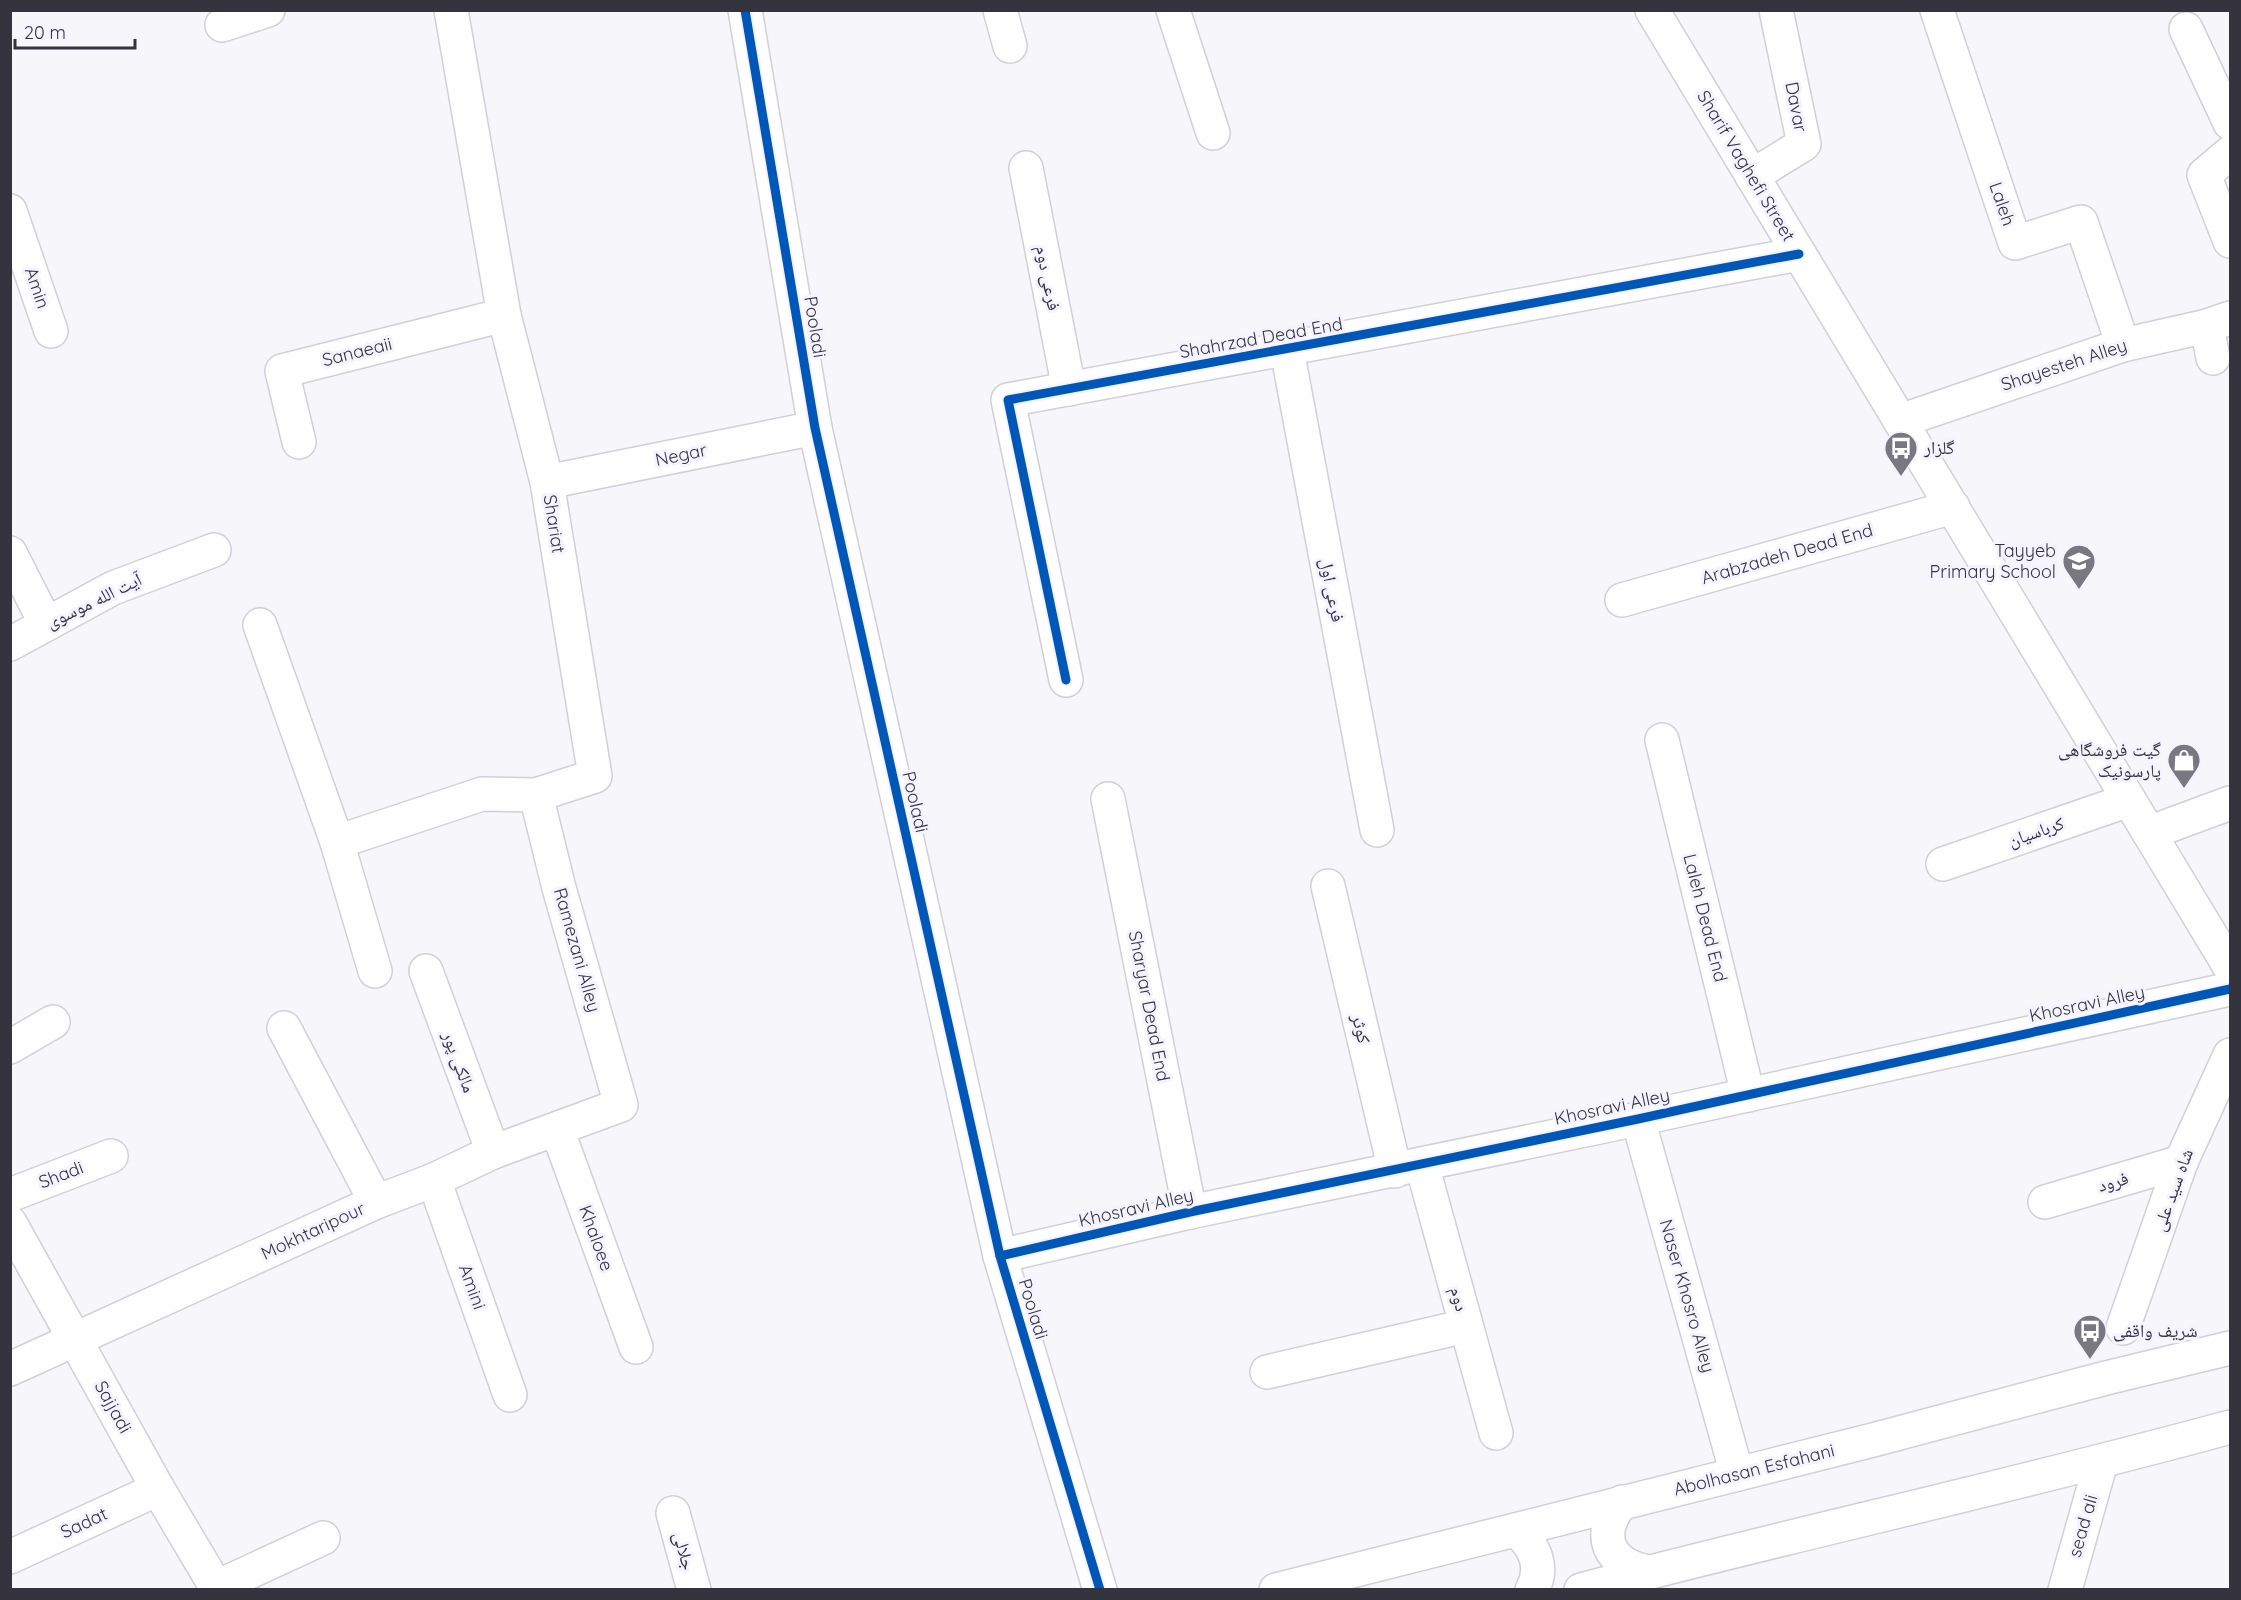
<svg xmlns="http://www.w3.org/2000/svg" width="2241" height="1600" font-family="Quicksand,'Noto Naskh Arabic',sans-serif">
  <rect width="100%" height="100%" fill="#f6f6fb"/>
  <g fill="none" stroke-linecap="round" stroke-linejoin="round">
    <defs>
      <g id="minor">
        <polyline points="745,10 815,428 1000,1256 1100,1590"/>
        <polyline points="1000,10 1010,46"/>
        <polyline points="1173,10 1213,133"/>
        <polyline points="1937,10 2015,243 2081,222 2123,345"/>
        <polyline points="222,25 268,10"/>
        <polyline points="2186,29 2230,123"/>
        <polyline points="2230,153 2204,175 2230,241"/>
        <polyline points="1026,168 1069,389"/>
        <polyline points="1752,176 1804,144 1776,10"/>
        <polyline points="10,211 51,331"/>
        <polyline points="2207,326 2213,358"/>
        <polyline points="1287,350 1377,830"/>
        <polyline points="1900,421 2123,345 2207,326 2230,318"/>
        <polyline points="299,442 282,371 504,315"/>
        <polyline points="547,482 815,428"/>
        <polyline points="10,553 46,624"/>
        <polyline points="1622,600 1953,507"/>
        <polyline points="260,625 337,842 375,971"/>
        <polyline points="10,644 113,588 214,550"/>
        <polyline points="1066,680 1008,400 1799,254"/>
        <polyline points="1662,740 1748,1095"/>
        <polyline points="1108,799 1190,1212"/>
        <polyline points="2149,833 2230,803"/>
        <polyline points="337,842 482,794 536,795 595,776 547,482 504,315 451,10"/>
        <polyline points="1943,864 2129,800"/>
        <polyline points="1328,886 1395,1171"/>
        <polyline points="426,971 493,1152"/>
        <polyline points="284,1028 376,1202"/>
        <polyline points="10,1047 53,1022"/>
        <polyline points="1638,1119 1737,1474"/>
        <polyline points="557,1129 636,1347"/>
        <polyline points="1422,1165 1496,1433"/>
        <polyline points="434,1180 510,1395"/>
        <polyline points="10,1195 111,1156"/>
        <polyline points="2045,1202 2181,1162"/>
        <polyline points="10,1223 158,1489 218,1590"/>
        <polyline points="1000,1256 1190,1212 1638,1119 2230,989"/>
        <polyline points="2123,1328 2181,1162 2230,1055"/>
        <polyline points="10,1369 376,1202 434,1180 493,1152 621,1105 559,888 536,795"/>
        <polyline points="1267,1372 1466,1326"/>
        <polyline points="673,1513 694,1590"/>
        <polyline points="10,1557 158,1489"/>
        <polyline points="217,1587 323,1538"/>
        <polyline points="2065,1590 2101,1462"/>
      </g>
      <g id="major">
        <polyline points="1652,10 2230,967"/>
        <path d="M1622 1502C1595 1535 1608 1565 1649 1572"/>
        <path d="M1516 1530C1534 1545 1545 1567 1532 1590"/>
        <polyline points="1276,1590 1873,1440 2106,1378 2230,1348"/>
        <path d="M1581 1590C1797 1533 2015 1486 2230 1427"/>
      </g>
    </defs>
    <!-- minor casing -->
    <use href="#minor" stroke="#d1d0d9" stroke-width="36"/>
    <!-- major casing -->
    <use href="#major" stroke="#d1d0d9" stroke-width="36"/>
    <!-- minor -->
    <use href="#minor" stroke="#fefefe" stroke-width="33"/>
    <!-- major -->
    <use href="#major" stroke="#fefefe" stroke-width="33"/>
    <defs>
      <g id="cycleway">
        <polyline points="745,10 815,428 1000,1256 1100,1590"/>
        <polyline points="1066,680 1008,400 1799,254"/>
        <polyline points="1000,1256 1190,1212 1638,1119 2230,989"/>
      </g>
    </defs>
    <!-- cycleway casing -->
    <use href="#cycleway" stroke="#f4f3fe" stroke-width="13"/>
    <!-- cycleway -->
    <use href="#cycleway" stroke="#0057b8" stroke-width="9"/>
  </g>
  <!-- icons -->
  <defs>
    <symbol id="bus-pin" viewBox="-11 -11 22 30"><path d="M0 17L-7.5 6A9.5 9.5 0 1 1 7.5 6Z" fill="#797880" stroke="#f4f3fe"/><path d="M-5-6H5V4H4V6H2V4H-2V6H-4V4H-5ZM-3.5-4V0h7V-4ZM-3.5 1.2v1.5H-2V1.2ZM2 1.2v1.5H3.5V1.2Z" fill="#fff"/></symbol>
    <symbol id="school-pin" viewBox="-11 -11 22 30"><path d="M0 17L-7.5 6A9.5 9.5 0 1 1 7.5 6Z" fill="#797880" stroke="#f4f3fe"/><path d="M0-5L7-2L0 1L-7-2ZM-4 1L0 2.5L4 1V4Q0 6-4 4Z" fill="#fff"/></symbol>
    <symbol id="shop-pin" viewBox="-11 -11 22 30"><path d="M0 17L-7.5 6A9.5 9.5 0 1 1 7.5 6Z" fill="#797880" stroke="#f4f3fe"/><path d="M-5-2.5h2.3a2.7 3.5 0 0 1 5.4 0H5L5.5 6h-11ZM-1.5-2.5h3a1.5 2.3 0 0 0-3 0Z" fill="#fff"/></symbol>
  </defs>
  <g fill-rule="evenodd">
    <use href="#bus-pin" x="1882" y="429" width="38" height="52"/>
    <use href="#school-pin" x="2060" y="542" width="38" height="52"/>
    <use href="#shop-pin" x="2165" y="741" width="38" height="52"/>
    <use href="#bus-pin" x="2071" y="1312" width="38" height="52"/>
  </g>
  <g text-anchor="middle" stroke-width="6" stroke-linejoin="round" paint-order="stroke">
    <!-- street labels -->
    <g font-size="18" fill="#35343e" stroke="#f4f3fe">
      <text transform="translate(1796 107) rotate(79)" y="6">Davar</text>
      <text transform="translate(1746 166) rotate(59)" y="6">Sharif Vaghefi Street</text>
      <text transform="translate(2002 204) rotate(71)" y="6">Laleh</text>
      <text transform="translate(1048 278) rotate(79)" y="6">فرعی دوم</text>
      <text transform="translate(37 288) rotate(71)" y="6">Amin</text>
      <text transform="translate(815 327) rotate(81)" y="6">Pooladi</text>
      <text transform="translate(1261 338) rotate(-10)" y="6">Shahrzad Dead End</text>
      <text transform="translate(357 352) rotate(-14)" y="6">Sanaeaii</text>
      <text transform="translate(2064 365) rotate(-18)" y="6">Shayesteh Alley</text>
      <text transform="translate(681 455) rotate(-12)" y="6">Negar</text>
      <text transform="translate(554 524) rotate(81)" y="6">Shariat</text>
      <text transform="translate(1787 554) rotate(-16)" y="6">Arabzadeh Dead End</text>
      <text transform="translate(1332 590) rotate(79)" y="6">فرعی اول</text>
      <text transform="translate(94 601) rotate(-26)" y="6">آیت الله موسوی</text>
      <text transform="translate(915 802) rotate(77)" y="6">Pooladi</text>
      <text transform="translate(2036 832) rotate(-19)" y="6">کرباسیان</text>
      <text transform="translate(1705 918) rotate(76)" y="6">Laleh Dead End</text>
      <text transform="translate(577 950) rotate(74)" y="6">Ramezani Alley</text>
      <text transform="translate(2087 1004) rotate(-12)" y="6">Khosravi Alley</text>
      <text transform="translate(1149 1006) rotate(79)" y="6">Sharyar Dead End</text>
      <text transform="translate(1361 1029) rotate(77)" y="6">کوثر</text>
      <text transform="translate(459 1062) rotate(70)" y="6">مالکی پور</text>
      <text transform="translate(1612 1107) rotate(-12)" y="6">Khosravi Alley</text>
      <text transform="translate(61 1175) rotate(-21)" y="6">Shadi</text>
      <text transform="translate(2113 1182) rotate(-16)" y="6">فرود</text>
      <text transform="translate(2173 1190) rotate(-70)" y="6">شاه سید علی</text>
      <text transform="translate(1136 1208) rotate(-13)" y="6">Khosravi Alley</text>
      <text transform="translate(313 1231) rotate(-25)" y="6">Mokhtaripour</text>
      <text transform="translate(596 1238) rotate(70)" y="6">Khaloee</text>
      <text transform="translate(472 1287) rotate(70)" y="6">Amini</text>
      <text transform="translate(1687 1296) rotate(74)" y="6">Naser Khosro Alley</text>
      <text transform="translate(1459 1299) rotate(75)" y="6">دوم</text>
      <text transform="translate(1033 1309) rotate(73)" y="6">Pooladi</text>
      <text transform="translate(113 1407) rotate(61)" y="6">Sajjadi</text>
      <text transform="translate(1754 1470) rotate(-14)" y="6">Abolhasan Esfahani</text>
      <text transform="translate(84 1523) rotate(-25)" y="6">Sadat</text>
      <text transform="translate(2083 1526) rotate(-74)" y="6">sead ali</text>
      <text transform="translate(684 1551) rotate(75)" y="6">جلالی</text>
    </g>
    <!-- poi labels -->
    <g font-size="18" fill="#35343e" stroke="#f4f3fe" text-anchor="start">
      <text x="1924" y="454">گلزار</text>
      <text x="2056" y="557" text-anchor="end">Tayyeb<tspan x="2056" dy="21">Primary School</tspan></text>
      <text x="2161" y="756" text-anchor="end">گیت فروشگاهی<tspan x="2161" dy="21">پارسونیک</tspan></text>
      <text x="2113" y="1337">شریف واقفی</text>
    </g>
  </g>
  <!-- border -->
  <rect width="2241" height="1600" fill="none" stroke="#35343e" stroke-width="24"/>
  <!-- scale -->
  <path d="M15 39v9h120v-9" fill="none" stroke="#35343e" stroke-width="3"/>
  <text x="24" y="39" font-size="18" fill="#35343e" stroke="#f4f3fe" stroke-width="4.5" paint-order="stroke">20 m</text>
</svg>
